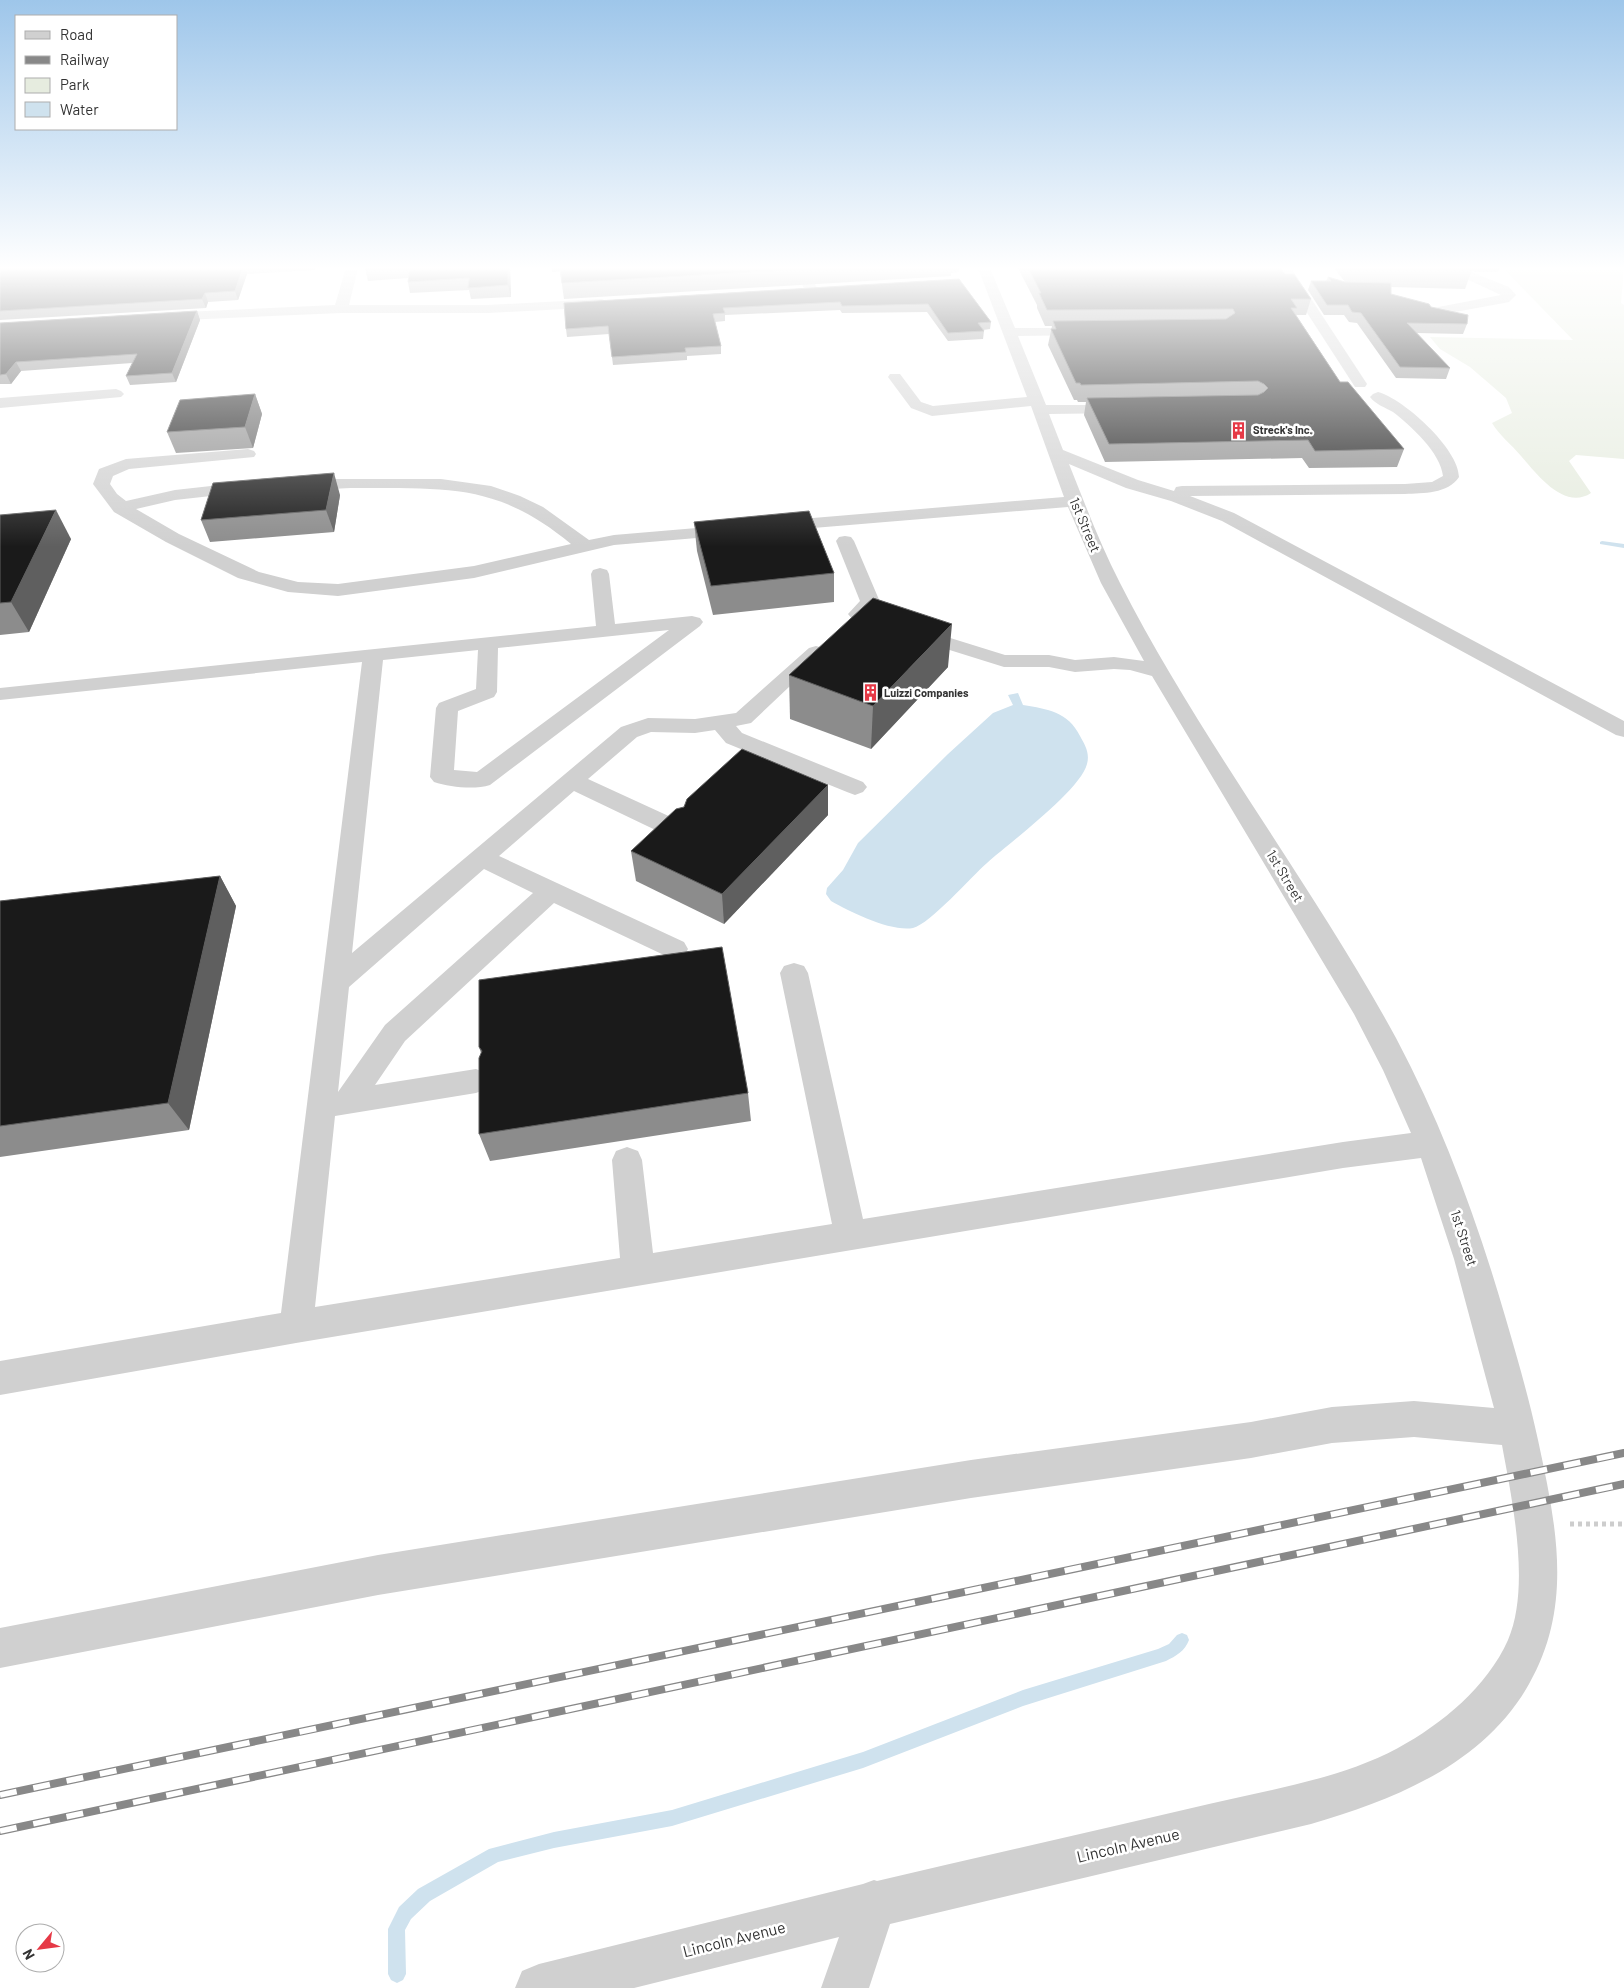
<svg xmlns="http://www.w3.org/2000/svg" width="1624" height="1988" font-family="Barlow,sans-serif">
  <rect width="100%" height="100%" fill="#fff"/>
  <!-- green -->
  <path fill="#e6ecdf" d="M1503 268H1624L1621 303 1624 305V459L1576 455 1569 461 1591 493C1564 511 1536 473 1521 456 1511 444 1500 436 1492 423L1512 413 1506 398 1470 367 1440 349 1430 337 1573 340Z"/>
  <!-- water -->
  <path fill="#cfe2ee" d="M1018 693 1023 705C1048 709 1068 712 1080 736 1085 745 1090 753 1087 764 1080 791 1009 843 987 863 972 876 930 924 913 928 891 932 850 912 831 901L826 894 827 888 843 870 858 843 948 754 993 713 1013 705 1008 695Z"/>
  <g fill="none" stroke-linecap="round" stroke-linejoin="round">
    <!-- stream -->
    <g fill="#cfe2ee" fill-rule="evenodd">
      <polygon points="1602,541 1624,544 1624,548 1600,544 1600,542"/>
      <path d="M1182 1633 1187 1635 1189 1640C1185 1651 1176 1656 1166 1661L1023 1706 863 1768 672 1826 554 1848 498 1862 430 1901 411 1919 405 1930 406 1974 403 1980 397 1983 391 1980 388 1974V1929L399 1907 418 1889 489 1849 554 1832 672 1810 863 1752 1023 1690 1158 1649 1169 1644 1177 1635Z"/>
    </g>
    <!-- path -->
    <polyline stroke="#cdcdcd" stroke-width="5" stroke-dasharray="4 4" stroke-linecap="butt" points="1570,1524 1624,1524"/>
    <!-- minor -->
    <g fill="#d0d0d0" fill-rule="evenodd">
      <polygon points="346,268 358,268 349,305 488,305 602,299 609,303 602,307 488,313 341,313 161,321 154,317 161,313 335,305"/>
      <polygon points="795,268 807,268 818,290 816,293 806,293"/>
      <path d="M978 268H990L1015 328H1093L1095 331 1093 334 1088 335 1018 336 1046 405H1128L1131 408 1128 411 1123 413 1049 414 1063 450 1138 480 1174 491 1176 487 1182 486 1405 484 1432 482 1443 476C1441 453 1410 425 1393 412 1386 408 1375 404 1370 397L1373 394 1378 392C1404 399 1459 449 1459 477 1448 494 1423 493 1405 494L1190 496 1234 513 1624 721V737L1616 735 1222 521 1171 501 1126 488 1069 464C1085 504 1100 544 1120 583 1200 740 1311 882 1396 1038 1443 1126 1477 1220 1505 1316 1517 1357 1529 1398 1538 1440 1556 1524 1574 1605 1529 1684 1484 1764 1394 1800 1311 1824L890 1924 869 1988H821L839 1937 634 1988H515L522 1971 539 1964 863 1884 874 1880 877 1881C987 1855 1098 1830 1209 1804 1272 1789 1340 1779 1398 1748 1442 1724 1487 1687 1508 1640 1531 1587 1512 1500 1502 1445L1414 1437 1332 1443 1251 1458 971 1498 378 1595 0 1668V1628L378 1555 971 1460 1251 1422 1332 1407 1414 1401 1494 1408 1454 1259 1421 1158 1343 1168 296 1343 0 1395V1361L281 1313 362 662 0 700V688L596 626 591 574 593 570 600 568 607 570 609 574 615 624 692 616 700 618 703 622 700 626 490 785C474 790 450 787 434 782L430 777 436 708 439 703 476 689 478 650 383 660 352 953 621 727 648 718 695 719 736 713 809 648 816 646 823 648 826 652 751 723 736 726 742 733 863 782 867 787 863 792 855 795 847 792 726 743 715 730 695 733 651 732 637 737 588 779 686 824 689 830 686 836 677 838 668 836 574 791 499 856 684 942 688 949 684 956 675 959 666 956 554 903 405 1041 375 1085 476 1069 486 1073 491 1081 486 1089 476 1093 335 1116 315 1307 620 1258 612 1160 616 1151 627 1147 638 1151 642 1160 653 1253 832 1224 780 973 784 966 794 963 804 966 808 973 863 1219 1343 1142 1411 1133 1383 1070 1354 1014 1152 676 1130 670 1114 669 1075 672 1049 667H1004L908 637 905 633 908 629 915 627 1005 655H1049L1075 660 1114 657 1144 661 1101 583 1068 507 777 531 771 530 768 526 771 522 777 521 1064 497 1031 406 932 416 911 408 888 377 890 374H900L921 402 933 406 1027 397ZM669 630 477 772 454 770 458 711 494 697 497 692 498 648ZM484 869 533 893 385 1025 338 1092 349 987Z"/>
      <polygon points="1278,268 1291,268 1367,384 1365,387 1355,387"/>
      <polygon points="1443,268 1461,268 1509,287 1516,295 1509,302 1504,303 1433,316 1428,315 1426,312 1428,309 1501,295"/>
      <polygon points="116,389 121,391 124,394 121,397 0,408 0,398"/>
      <path d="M248 449 254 451 256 454 254 457 129 469 113 476 110 484 117 494 126 501 175 490 247 482 253 483 256 487 253 491 247 492 175 500 136 509 179 534 259 572 298 582 338 584 474 566 571 544C496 482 447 489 355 488 337 488 311 492 294 488L291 484 294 480 300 479H441L491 486 520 496 543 507 589 540 614 535 732 525 738 526 741 530 738 534 732 535 614 545 474 578 338 596 288 592 238 578 166 542 114 512 93 484 99 469 126 459Z"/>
      <path d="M845 536 851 537 854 541 880 602 871 612 881 616 884 620 881 624C871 627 854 623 848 614L860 601 836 541 839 537Z"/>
    </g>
    <defs>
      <g id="rail">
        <polyline points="0,1795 1624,1453"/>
        <polyline points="0,1831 1624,1484"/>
      </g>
    </defs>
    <!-- rail casing -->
    <use href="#rail" stroke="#888" stroke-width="8"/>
    <!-- rail -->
    <use href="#rail" stroke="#fff" stroke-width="5.5" stroke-dasharray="17" stroke-linecap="butt"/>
  </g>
  <!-- wall -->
  <g fill="#8c8c8c">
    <polygon points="0,268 315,268 315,270 247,274 238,300 208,302 206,308 0,320"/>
    <polygon points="365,268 510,268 511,297 471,299 469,290 410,293 408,282 408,278 368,281"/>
    <polygon points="552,268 959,268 959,272 951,273 951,276 564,299 560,271 552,272"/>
    <polygon points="1018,268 1280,268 1285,274 1311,299 1306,315 1296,315 1340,382 1404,449 1397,467 1309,468 1302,458 1105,462 1084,415 1086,402 1078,402 1077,400 1074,400 1048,345 1052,326 1045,326 1037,308 1037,305"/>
    <polygon points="1334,268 1500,268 1498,272 1475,272 1472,270 1465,289 1391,287 1391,294 1431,307 1467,324 1463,334 1417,333 1450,368 1446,379 1396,378 1357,323 1349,322 1344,315 1324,315 1308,290 1311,281 1326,281 1328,277 1345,282"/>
    <polygon points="959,279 991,322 990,329 983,330 984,331 983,339 948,341 927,312 842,313 840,310 725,315 725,321 715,322 721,346 721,354 687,356 687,360 613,365 609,334 567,337 566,329 564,303"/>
    <polygon points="197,311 200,320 176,382 130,385 126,376 132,363 21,371 11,384 0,384 0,323"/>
    <polygon points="255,394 262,414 253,448 176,453 167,432"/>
    <polygon points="340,495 334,532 210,542 201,520"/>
    <polygon points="0,515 71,539 29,632 0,635"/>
    <polygon points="694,522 834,573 834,602 713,615 697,551"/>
    <polygon points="948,667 871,749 790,719 789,675"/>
    <polygon points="828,785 828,815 724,924 636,881 631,851"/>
    <polygon points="220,876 236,906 189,1130 0,1157 0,901"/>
    <polygon points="479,1047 748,1093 751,1121 490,1161 479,1134 481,1053"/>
  </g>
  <!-- shaded-wall -->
  <g fill="#5f5f5f">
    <polygon points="243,268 245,268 247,274 238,300 235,291"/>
    <polygon points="508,268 510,268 511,297 508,285"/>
    <polygon points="552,268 561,268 561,271 552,272"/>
    <polygon points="205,293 208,302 206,308 202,299"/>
    <polygon points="197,311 200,320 176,382 172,373"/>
    <polygon points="16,362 21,371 11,384 6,374"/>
    <polygon points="255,394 262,414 253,448 245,427"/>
    <polygon points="334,473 340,495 334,532 326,510"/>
    <polygon points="56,510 71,539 29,632 11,602"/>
    <polygon points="952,624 948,667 871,749 873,706"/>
    <polygon points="828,785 828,815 724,924 722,894"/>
    <polygon points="220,876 236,906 189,1130 168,1103"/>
  </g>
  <!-- building -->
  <g fill="#1a1a1a" stroke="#5f5f5f">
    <polygon points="0,268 243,268 235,291 205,293 202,299 0,311"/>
    <polygon points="410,268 508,268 508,285 468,288 469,278 408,282"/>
    <polygon points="560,268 819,268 562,283"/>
    <polygon points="1028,268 1280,268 1285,274 1294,274 1311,299 1291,299 1297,308 1291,308 1340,382 1348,382 1404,449 1315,451 1308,440 1109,444 1087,398 1258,395 1264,392 1268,388 1264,384 1258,381 1081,385 1080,383 1076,383 1051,329 1056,329 1053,321 1226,319 1235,313 1233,309 1047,310 1039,293 1041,293"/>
    <polygon points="1328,277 1345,282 1391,283 1391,294 1429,304 1431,307 1468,315 1467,324 1407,323 1450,368 1400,367 1361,313 1352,312 1348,305 1327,305 1311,281 1331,281"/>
    <polygon points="959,279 991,322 978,323 984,331 948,333 928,304 842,306 840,302 723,308 725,313 713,314 721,346 685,348 686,352 612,357 608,326 566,329 564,303"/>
    <polygon points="197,311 172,373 126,376 137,354 16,362 6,374 0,375 0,323"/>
    <polygon points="255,394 245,427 167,432 180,400"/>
    <polygon points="334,473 326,510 201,520 213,483"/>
    <polygon points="56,510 11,602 0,603 0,515"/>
    <polygon points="809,511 834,573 711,586 694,522"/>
    <polygon points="873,598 952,624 873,706 789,675"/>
    <polygon points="742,749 828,785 722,894 631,851 676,809 684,807 687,799"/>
    <polygon points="220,876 168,1103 0,1126 0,901"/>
    <polygon points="722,947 748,1093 479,1134 479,1058 482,1051 479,1047 479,980"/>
  </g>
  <!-- sky -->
  <linearGradient id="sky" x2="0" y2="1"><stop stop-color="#9ec6ea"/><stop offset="0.49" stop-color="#fff"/><stop offset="1" stop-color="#fff" stop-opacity="0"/></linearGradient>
  <rect width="1624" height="547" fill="url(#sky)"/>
  <!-- icons -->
  <defs>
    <symbol id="building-bare" viewBox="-9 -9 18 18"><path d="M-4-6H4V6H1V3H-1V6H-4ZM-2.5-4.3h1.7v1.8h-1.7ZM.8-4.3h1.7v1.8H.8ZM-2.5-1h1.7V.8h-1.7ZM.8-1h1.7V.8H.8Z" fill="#e63946" stroke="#fff" stroke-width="2.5" paint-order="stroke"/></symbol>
  </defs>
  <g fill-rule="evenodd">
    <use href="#building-bare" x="1226" y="418" width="25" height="25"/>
    <use href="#building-bare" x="858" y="680" width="25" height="25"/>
  </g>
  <g text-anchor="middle" stroke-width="5" stroke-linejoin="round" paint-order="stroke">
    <!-- far-poi labels -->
    <g font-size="11" font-weight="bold" fill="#333" stroke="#fff" text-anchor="start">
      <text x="1253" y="434">Streck's Inc.</text>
      <text x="884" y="697">Luizzi Companies</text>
    </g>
    <!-- street labels -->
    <g font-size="14" fill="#333" stroke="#fff">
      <text transform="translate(1085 525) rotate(67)" y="5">1st Street</text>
      <text transform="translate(1285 876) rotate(59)" y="5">1st Street</text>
      <text transform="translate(1464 1238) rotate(72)" y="5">1st Street</text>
    </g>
    <!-- near-street labels -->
    <g font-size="16" fill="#333" stroke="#fff">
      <text transform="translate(1128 1845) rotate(-13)" y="6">Lincoln Avenue</text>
      <text transform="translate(734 1939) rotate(-14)" y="6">Lincoln Avenue</text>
    </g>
  </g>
  <!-- legend -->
  <rect x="15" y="15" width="162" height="115" fill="#ffffff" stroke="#adadad"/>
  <rect x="25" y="31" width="25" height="8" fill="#d0d0d0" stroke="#adadad"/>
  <text x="60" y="40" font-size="15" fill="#333333">Road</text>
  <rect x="25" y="56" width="25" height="8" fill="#888888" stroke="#adadad"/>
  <text x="60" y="65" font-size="15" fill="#333333">Railway</text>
  <rect x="25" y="78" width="25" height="15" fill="#e6ecdf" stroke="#adadad"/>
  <text x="60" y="90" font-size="15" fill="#333333">Park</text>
  <rect x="25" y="102" width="25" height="15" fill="#cfe2ee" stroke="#adadad"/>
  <text x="60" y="115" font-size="15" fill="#333333">Water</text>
  <!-- north arrow -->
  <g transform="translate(40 1948) rotate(241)"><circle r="24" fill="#ffffff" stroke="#adadad"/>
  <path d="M0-4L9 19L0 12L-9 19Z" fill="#e63946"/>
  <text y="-8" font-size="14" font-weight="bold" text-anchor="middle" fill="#333333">N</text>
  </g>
</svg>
